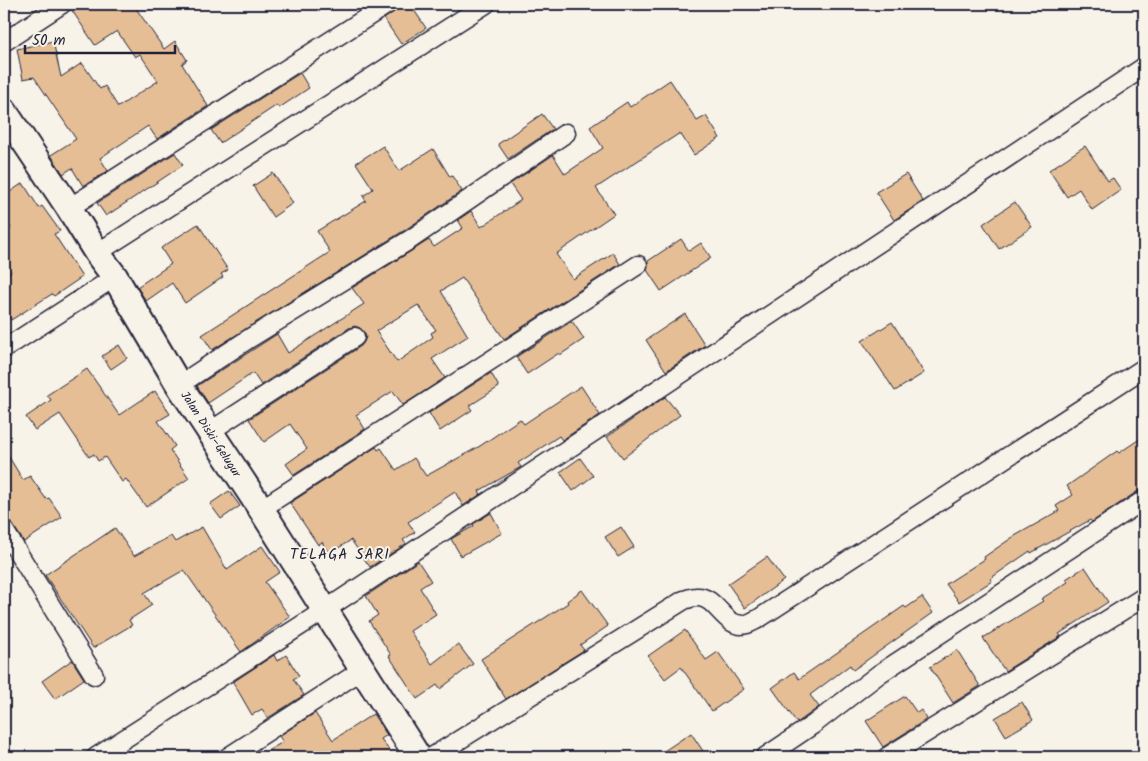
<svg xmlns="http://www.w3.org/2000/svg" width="1148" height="761" font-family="Kalam,sans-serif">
  <rect width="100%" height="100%" fill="#f7f3e8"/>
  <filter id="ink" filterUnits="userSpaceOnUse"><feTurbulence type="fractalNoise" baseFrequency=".02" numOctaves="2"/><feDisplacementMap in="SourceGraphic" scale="10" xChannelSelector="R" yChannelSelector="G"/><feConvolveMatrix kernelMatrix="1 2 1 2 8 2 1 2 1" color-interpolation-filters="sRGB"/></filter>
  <g filter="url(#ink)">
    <!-- building -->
    <g fill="#e5be95" stroke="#22223b" fill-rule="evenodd">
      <polygon points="73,4 133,4 164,49 175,41 187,60 182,64 208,106 157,139 148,126 100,158 108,171 83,186 72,168 63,174 51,155 76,139 34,77 23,79 17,49 53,41 61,77 82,63 100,89 105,86 118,107 158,81 140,54 135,57 117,31 95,45 71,9"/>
      <polygon points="405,4 410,4 426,28 401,44 384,19"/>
      <polygon points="300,73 309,88 279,108 277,105 220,143 211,130"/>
      <path d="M670 80 697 121 706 116 720 138 694 155 680 133 596 188 614 214 556 254 573 279 613 253 620 264 504 339 462 278 441 291 468 336 432 359 445 378 403 405 393 391 356 415 365 429 294 475 286 464 307 449 290 424 264 442 249 419 361 346 364 342 366 337 364 332 360 328 355 326 349 328 261 385 253 373 208 403 197 386 277 334 288 353 364 304 352 288 429 240 434 247 463 228 458 220 471 211 481 227 521 200 510 184 553 155 565 174 603 148 590 127 627 102 630 107ZM418 305 436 330 431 333 433 337 397 362 376 331Z"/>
      <polygon points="542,114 553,129 508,159 498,144"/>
      <polygon points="383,146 399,171 433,149 450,177 452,176 462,191 405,230 212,350 202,335 330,252 317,231 366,201 363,196 373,189 356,163"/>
      <polygon points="1085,146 1108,181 1113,178 1121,190 1092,210 1079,189 1067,197 1049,170"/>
      <polygon points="175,153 183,165 106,216 97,203"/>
      <polygon points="273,173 293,203 273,217 253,186"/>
      <polygon points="906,174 923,201 894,220 876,192"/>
      <polygon points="23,183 39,208 42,206 60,231 54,234 82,277 54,296 52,294 11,320 4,308 4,276 11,272 4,262 4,233 11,228 4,216 4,196"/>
      <polygon points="1015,202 1032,227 999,249 983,224"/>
      <polygon points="198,224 228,270 221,274 223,277 185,303 172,283 146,301 137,287 171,264 161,248"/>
      <polygon points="681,239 689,251 701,243 711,258 661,291 647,270 648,261"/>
      <polygon points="685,314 705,345 666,371 646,340"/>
      <polygon points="572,321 584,339 560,355 559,353 527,374 516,357"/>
      <polygon points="892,322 924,373 895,391 862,341"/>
      <polygon points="119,345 127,358 111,369 102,356"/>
      <polygon points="87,369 119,415 155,391 170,414 158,421 175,446 170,450 189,478 146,507 126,479 122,482 105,457 98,461 94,454 89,457 60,414 35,430 26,417 51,400 47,395"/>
      <polygon points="491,373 499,387 469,406 472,410 440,431 429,413"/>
      <polygon points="581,386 600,415 562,440 559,436 518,463 521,467 479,491 481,494 463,506 455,492 408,522 415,532 403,540 406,544 370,567 351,540 329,554 322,542 318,545 290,503 376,447 378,450 381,448 396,470 414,458 426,476 480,446 520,419 524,424"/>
      <polygon points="665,397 680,415 623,458 607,437"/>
      <polygon points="1144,436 1144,490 1138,491 1092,522 1090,520 1031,553 1030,551 991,578 992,581 959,602 946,584 985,559 984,557 1013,537 1059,511 1056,506 1073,495 1067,486 1117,451 1119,453"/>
      <polygon points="4,449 23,480 30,476 46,499 49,498 62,517 24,542 4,511"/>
      <polygon points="580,458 593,476 573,491 560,472"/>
      <polygon points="229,491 240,506 221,519 210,504"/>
      <polygon points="491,513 502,533 461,556 451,539 474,526 473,524"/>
      <polygon points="202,527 227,570 262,546 280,572 265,582 290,617 241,652 184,570 144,593 152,605 129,620 132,625 93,648 45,575 115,528 134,556 171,536 175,542"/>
      <polygon points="621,527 634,547 618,557 605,537"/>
      <polygon points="767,557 784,580 745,608 728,584"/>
      <polygon points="418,561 431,581 420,588 436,614 410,631 432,664 458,644 473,664 440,689 437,685 417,699 389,656 391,655 369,621 378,615 366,596"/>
      <polygon points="1085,567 1108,602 1059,634 1061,636 1005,671 983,638 1043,601 1041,599 1068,582 1066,579"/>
      <polygon points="582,590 608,626 580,645 584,650 506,699 481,659 568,603 567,601"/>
      <polygon points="922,597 933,613 853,670 850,665 810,695 819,707 797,723 772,688 794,672 799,679 904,606 906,608"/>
      <polygon points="685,630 706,660 718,652 744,689 712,711 681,667 665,679 648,656"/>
      <polygon points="957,650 980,686 953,703 930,667"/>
      <polygon points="274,655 277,661 286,655 299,676 293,679 304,695 268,718 262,709 252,715 233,682"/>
      <polygon points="72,660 84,679 55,699 42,681"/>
      <polygon points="905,696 917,713 921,710 927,719 883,747 866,721"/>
      <polygon points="1022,702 1033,720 1006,736 995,718"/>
      <polygon points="315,713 333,740 373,714 387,735 381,739 394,757 257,757 283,742 279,736"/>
      <polygon points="691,733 707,757 655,757"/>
    </g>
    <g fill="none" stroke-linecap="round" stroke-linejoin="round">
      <defs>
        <g id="street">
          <polyline points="4,42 62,4"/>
          <polyline points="69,208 388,4"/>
          <polyline points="97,253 486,4"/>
          <polyline points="4,349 115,277"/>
          <polyline points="179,385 250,338 411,239 566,133"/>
          <polyline points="209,432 355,337"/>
          <polyline points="261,509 638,265"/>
          <polyline points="4,530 94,675"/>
          <polyline points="96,757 325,610 1144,67"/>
          <polyline points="228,757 362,670"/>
          <path d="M432 757 684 600C688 599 692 597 696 597 717 595 725 631 747 624 751 623 755 620 758 619L1144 368"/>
          <polyline points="765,757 814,724 879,674 1144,500"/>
          <polyline points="887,757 1144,597"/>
        </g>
        <polyline id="secondary" points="4,111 69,208 97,253 115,277 179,385 261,509 418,757"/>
      </defs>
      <!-- street casing -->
      <use href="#street" stroke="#22223b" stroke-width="21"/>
      <!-- secondary casing -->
      <use href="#secondary" stroke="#22223b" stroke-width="29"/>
      <!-- street -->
      <use href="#street" stroke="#f7f3e8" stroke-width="18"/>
      <!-- secondary -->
      <use href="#secondary" stroke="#f7f3e8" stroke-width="25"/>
    </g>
  </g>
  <g text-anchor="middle" stroke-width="4" stroke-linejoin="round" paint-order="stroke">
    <!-- street labels -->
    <g font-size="12" fill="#22223b" stroke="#f7f3e8">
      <text transform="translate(211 434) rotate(57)" y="4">Jalan Diski–Gelugur</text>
    </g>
    <!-- quarter labels -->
    <g font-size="15" letter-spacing="1" fill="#22223b" stroke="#f7f3e8">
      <text x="340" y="559">TELAGA SARI</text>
    </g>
  </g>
  <!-- margin -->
  <rect width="1148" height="761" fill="none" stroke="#f7f3e8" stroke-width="20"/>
  <rect x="10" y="10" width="1128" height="741" fill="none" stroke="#22223b" stroke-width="2" filter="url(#ink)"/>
  <!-- scale -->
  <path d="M25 45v8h150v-8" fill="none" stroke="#22223b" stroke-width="2.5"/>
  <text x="32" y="45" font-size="15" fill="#22223b" stroke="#f7f3e8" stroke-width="4" paint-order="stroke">50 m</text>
</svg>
